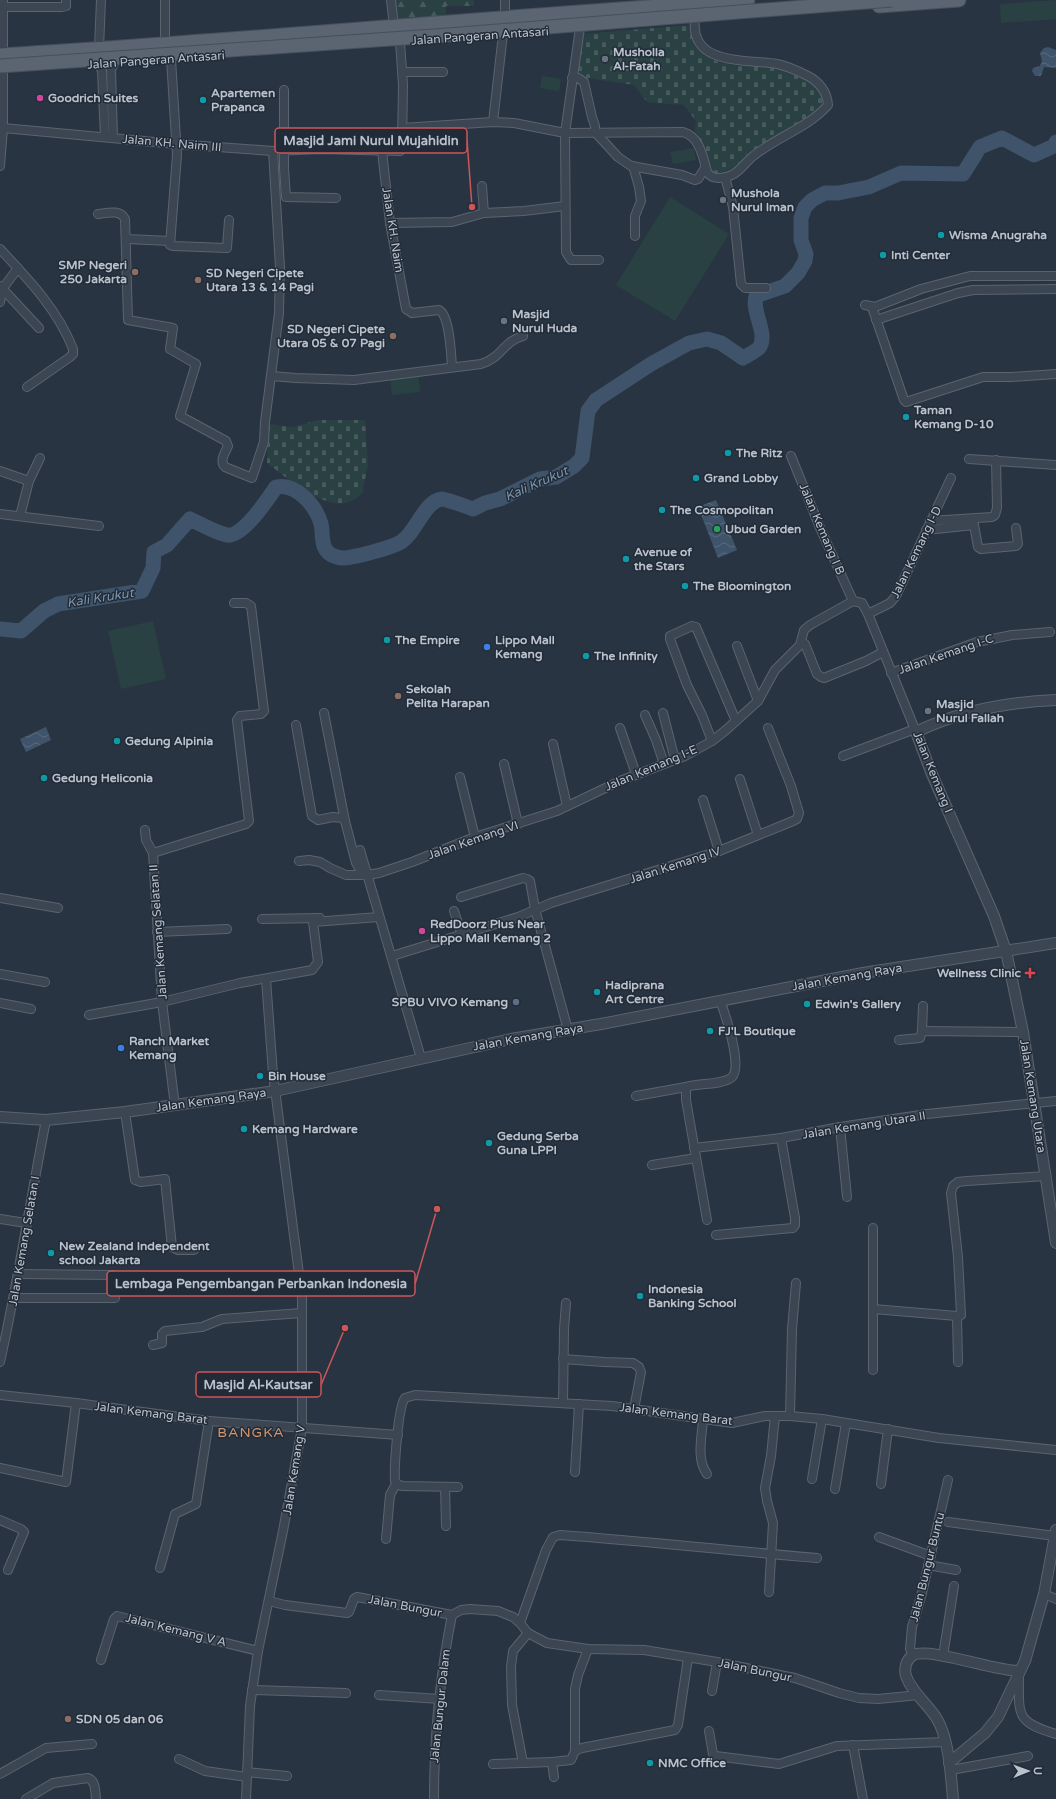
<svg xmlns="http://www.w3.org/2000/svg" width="1056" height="1799" font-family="'Varela Round',sans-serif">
  <defs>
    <pattern id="forest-firs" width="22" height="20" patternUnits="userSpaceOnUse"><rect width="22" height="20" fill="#2a4143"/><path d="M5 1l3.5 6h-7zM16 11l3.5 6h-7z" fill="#475b5d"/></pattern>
    <pattern id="cemetery-stones" width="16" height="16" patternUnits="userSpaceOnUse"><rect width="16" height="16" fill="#2a4143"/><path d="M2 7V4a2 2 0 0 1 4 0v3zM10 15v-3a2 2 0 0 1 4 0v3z" fill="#475b5d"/></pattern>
    <pattern id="water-waves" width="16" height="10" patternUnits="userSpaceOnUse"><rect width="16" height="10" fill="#3f536a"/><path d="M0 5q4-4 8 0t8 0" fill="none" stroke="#596a7e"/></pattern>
  </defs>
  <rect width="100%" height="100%" fill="#283442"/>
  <!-- forest -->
  <polygon fill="url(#forest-firs)" points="393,0 474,0 474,6 446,6 446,20 396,23"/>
  <!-- cemetery -->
  <g fill="url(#cemetery-stones)">
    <path d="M690 25C693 32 694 42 699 48 716 71 749 64 773 67 785 68 795 72 805 78 815 84 822 91 825 103L821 108 759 148 732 172 717 175 710 173 698 139 694 134 696 121 684 105 647 102 634 85 575 76 582 34Z"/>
    <path d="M318 420H365L368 465 362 493C358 496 354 500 349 502 324 511 286 477 267 463L269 424 292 427Z"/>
  </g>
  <!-- pitch -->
  <g fill="#2a4143">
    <polygon points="1056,0 1056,19 1001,23 1000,4"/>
    <polygon points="542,76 561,79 559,91 540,88"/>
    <polygon points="694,148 696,160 673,164 670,152"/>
    <polygon points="670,197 729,234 675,321 616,285"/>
    <polygon points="418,374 420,392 392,395 390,378"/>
    <polygon points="153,621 166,679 121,689 108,631"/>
  </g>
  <!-- water -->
  <g fill="url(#water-waves)">
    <polygon points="1048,47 1056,50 1056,68 1044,67 1041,76 1035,76 1032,71 1033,68 1040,66 1042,61 1040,53 1044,48"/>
    <polygon points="716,500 737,550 718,558 698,507"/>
    <polygon points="46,727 51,740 26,752 20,739"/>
  </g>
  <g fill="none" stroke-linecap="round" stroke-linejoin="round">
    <!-- river -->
    <path stroke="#3f536a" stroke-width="15" d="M0 629 21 631 44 611 58 604 142 591 153 568 154 552 167 545 190 519C201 524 216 533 227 535 242 538 268 499 276 487 297 483 316 506 321 524 323 531 321 541 325 548 328 555 335 557 342 558 353 558 391 548 401 542 416 533 424 501 442 499 445 499 468 507 473 509L485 503 500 499 540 479 556 477 574 466 582 458 588 411 596 400 651 364 689 343 707 339 721 343 743 358C747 355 755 352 759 348 769 334 751 312 756 296L785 286 798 273 805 261 806 254 801 240V218L805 207 812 200 825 193H838L869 187 901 173 963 174 980 147 1002 138 1034 155 1054 146 1056 142"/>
    <defs>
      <g id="minor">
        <polyline points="391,0 394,27"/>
        <polyline points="3,7 62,7 66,6 66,0"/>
        <polyline points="505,17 505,0"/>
        <polyline points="580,28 565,133 566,252 571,260 599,260"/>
        <polyline points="165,43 165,0"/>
        <polyline points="99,48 101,0"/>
        <polyline points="171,59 177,155 170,245 173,246 227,248 229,220"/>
        <polyline points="99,64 102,71 105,137"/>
        <polyline points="402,72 443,72"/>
        <polyline points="572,78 578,78 584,82 592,117 595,126 595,132 618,157 631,166 682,175 695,180 698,179 705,168"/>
        <polyline points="284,90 284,168 286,197 336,198"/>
        <polyline points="493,122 503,34"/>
        <polyline points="3,128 176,144 273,151 320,149 400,151 402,144 403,85 400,42"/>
        <path d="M402 128 493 122 514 123 565 133 683 132C700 137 703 157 707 172 712 180 724 179 732 175 739 172 746 162 752 157 776 137 808 128 828 105 827 92 819 82 808 76 798 71 788 66 777 64 747 59 690 66 695 20"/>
        <polyline points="113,138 111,70 114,63"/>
        <path d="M382 151 390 223 406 309 412 313 439 310C450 316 451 354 452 367"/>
        <polyline points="0,166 3,128 3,0"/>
        <polyline points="633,166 639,187 641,201 635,216 635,236"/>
        <polyline points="725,177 733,207 741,284 745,288 766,288"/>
        <polyline points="482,186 484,213"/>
        <path d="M98 214C107 213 120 209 125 219L128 320 173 328 170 349 196 364 180 416 226 441 228 446C225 453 219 461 225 467L252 478 264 442 265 422 279 313 280 267 273 151"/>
        <polyline points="390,223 452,222 484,213 524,211 565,206"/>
        <polyline points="127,239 170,241"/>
        <path d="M0 249C29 280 58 310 73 349V354L70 357 27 387"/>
        <polyline points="0,286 39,328"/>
        <polyline points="0,302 3,288 18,268"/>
        <polyline points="865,305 875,307 921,289 970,276 1056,276"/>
        <polyline points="872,307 904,400 906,402 983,377 1011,377 1056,374"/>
        <polyline points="876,320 958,293 973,290 1056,289"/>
        <path d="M271 376 296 378 354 380 481 364C503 357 502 342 523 336"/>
        <polyline points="791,456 821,530 853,601"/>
        <polyline points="969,459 1056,465"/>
        <polyline points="0,471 29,481"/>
        <polyline points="0,514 99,526"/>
        <polyline points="20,516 29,481 40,458"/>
        <polyline points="930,521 992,517 995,515 997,508 996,460"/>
        <polyline points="926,530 974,525 978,547 981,549 1016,546 1018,544 1016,528"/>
        <polyline points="853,601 862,603 868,614 916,732"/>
        <polyline points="868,614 890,603 896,596 951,478"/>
        <polyline points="805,644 817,674 821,677 824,678 866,661 883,652"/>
        <polyline points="737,646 758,701"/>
        <polyline points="891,673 977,642 1012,635 1050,632"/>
        <polyline points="324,713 345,821"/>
        <polyline points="663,713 675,760"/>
        <polyline points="645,715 656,740 664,764"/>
        <polyline points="296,725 312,816 318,820 333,817 342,818 345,821 356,863 363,875"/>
        <polyline points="620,728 636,774"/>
        <polyline points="712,741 702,715 687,685 670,639 670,636 692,626 696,627 736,721"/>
        <polyline points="553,744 567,806"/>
        <polyline points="843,756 915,729"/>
        <polyline points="504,764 518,824"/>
        <polyline points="460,777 475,837"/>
        <polyline points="740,779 758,835"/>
        <polyline points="703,800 719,851"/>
        <polyline points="145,830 146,840 153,853 162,1002 175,1106"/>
        <polyline points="360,850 421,1058"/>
        <polyline points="153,853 246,824 249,821 237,720 240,716 261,714 264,711 251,606 246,603 234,603"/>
        <polyline points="299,861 309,860 320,862 330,868 346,875 367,875 379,873 412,862 475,837 557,811 620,781 685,756 712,741 726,730 758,701 775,670 800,645 804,630 810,625 853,601"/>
        <polyline points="461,897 523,878 527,879 530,881 535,909 568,1030"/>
        <polyline points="0,898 58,908"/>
        <polyline points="454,911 462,935"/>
        <polyline points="262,919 320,918"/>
        <polyline points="157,932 227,929"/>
        <polyline points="392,956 518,917 551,903 719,851 793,821 797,819 799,813 791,786 768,728"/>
        <polyline points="0,974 45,982"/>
        <polyline points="0,1003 31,1009"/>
        <polyline points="89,1015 162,1002 240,983 312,970 318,962 313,922 379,917"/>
        <polyline points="922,1031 923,1006"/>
        <polyline points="899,1040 920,1038 922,1031 1023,1032"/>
        <polyline points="636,1096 686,1087"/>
        <polyline points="125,1112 135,1180 141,1182 165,1179 172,1247 178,1250 194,1250"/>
        <polyline points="840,1127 847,1197"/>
        <polyline points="694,1148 781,1138 840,1127 927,1114 1056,1101"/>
        <polyline points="652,1165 696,1158"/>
        <polyline points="0,1219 26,1223"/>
        <path d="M707 1220 686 1100V1087C698 1083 721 1085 731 1078 744 1069 725 1014 720 1000"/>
        <polyline points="716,1235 793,1228 795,1225 795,1218 781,1138"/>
        <polyline points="18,1274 114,1275"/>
        <polyline points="14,1298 115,1298"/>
        <polyline points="873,1309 957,1316 961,1315 958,1257 951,1193 953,1186 958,1182 967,1181 1046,1176"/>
        <polyline points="957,1316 958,1362"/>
        <polyline points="153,1345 162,1343 162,1334 165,1331 202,1327 222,1319 302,1313"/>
        <polyline points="563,1359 604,1362 633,1363 639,1367 641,1372 634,1409"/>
        <path d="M0 1362C18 1282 30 1201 46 1120"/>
        <polyline points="873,1370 873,1228"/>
        <polyline points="0,1395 76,1403 209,1421 398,1435"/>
        <polyline points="563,1403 564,1329 566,1303"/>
        <polyline points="790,1416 792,1329 796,1283"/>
        <path d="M703 1419C702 1437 696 1459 707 1474"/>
        <polyline points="0,1468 66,1482 76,1403"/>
        <polyline points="575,1472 579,1404"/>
        <polyline points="812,1479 822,1419"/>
        <polyline points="881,1484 888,1429"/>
        <polyline points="445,1487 446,1526"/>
        <path d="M458 1487 403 1486 398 1485 395 1481C394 1468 398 1406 405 1398L415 1395 612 1406 732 1423 765 1416H790L822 1419 939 1438 1056 1450"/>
        <polyline points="835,1489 846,1423"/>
        <polyline points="0,1520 21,1529 24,1532 8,1570"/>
        <polyline points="948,1522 1055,1536"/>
        <polyline points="879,1537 931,1556"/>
        <polyline points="386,1539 390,1495 396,1484"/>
        <polyline points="928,1565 956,1570"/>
        <polyline points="160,1568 175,1514 196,1504 209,1421"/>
        <polyline points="769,1592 773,1523 767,1501 765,1488 771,1456 775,1416"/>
        <polyline points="1044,1594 1056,1599"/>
        <polyline points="269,1601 285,1605 347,1613 349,1612 354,1599 357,1597 452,1615 461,1610 470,1609 498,1611 513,1617 520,1623 528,1633 547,1643 588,1649 644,1650 717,1662 795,1678 839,1693 859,1698 878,1699 919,1695"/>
        <path d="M520 1623 546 1550 553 1537 560 1535C646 1541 731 1551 817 1558"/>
        <polyline points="913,1655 910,1649 912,1627 922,1593 948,1480"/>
        <polyline points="943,1656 954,1586"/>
        <polyline points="101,1660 114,1619 117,1616 258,1651"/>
        <path d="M1019 1675C1019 1715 1015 1722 1056 1734"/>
        <polyline points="252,1690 346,1693"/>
        <polyline points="712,1691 717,1662"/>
        <polyline points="379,1695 440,1699"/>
        <polyline points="709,1731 713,1754 716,1756 779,1764 837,1746 945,1742"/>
        <polyline points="853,1745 863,1799"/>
        <polyline points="575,1751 582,1748 675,1730 678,1725 688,1658"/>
        <polyline points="179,1759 205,1771 247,1777"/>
        <polyline points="552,1762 554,1777"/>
        <polyline points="523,1763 512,1705 511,1667 513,1651 528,1633"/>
        <polyline points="493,1764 552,1762 571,1760 575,1751 575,1689 578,1675 588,1649"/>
        <polyline points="951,1770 1028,1756"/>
        <polyline points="247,1772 287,1776"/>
        <polyline points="0,1774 46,1748 92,1744"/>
        <path d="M26 1799 53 1783 88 1778C96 1781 95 1791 96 1799"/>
        <polyline points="246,1799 250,1706 258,1651 283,1531 302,1428 302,1297 273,1074 266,979"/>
        <path d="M434 1799C434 1737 440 1675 452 1615"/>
      </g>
      <g id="tertiary">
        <path d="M1056 700C1007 702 961 710 916 732L931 772 994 916 1006 951 1023 1032 1056 1243"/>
        <polyline points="0,1117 46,1120 125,1112 275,1091 511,1039 601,1024 863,973 1056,943"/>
        <polyline points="949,1763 985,1733 998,1717 1025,1661 1044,1594 1056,1530"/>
        <path d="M953 1799C951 1776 949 1739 937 1719 928 1704 912 1693 906 1676 904 1668 906 1660 913 1655 929 1647 995 1671 1019 1671"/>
      </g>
      <g id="primary">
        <polyline points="879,6 959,0"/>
        <path d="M0 55C250 40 499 16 748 0"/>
      </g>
    </defs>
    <!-- minor casing -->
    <use href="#minor" stroke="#5a646f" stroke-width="10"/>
    <!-- tertiary casing -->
    <use href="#tertiary" stroke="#5a646f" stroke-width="12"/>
    <!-- primary casing -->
    <use href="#primary" stroke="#464f5b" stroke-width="15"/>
    <!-- minor -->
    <use href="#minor" stroke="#3c4652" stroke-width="8"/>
    <!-- tertiary -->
    <use href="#tertiary" stroke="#3c4652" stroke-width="10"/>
    <!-- primary -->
    <use href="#primary" stroke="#5a6571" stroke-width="13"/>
    <defs>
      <polyline id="primary-bridge" points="0,66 448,35 892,0"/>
    </defs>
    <!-- primary-bridge casing -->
    <use href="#primary-bridge" stroke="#464f5b" stroke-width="15" stroke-linecap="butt"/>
    <!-- primary-bridge -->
    <use href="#primary-bridge" stroke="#5a6571" stroke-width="13"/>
  </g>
  <!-- markers -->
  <g fill="#6b7280" stroke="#212b37" stroke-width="1.5">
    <circle cx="605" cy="59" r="4"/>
    <circle cx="723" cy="200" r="4"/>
    <circle cx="504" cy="321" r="4"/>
    <circle cx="928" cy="711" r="4"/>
  </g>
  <g fill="#d1479c" stroke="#212b37" stroke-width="1.5">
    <circle cx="40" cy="98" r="4"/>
    <circle cx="422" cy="931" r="4"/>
  </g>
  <g fill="#0f9aa8" stroke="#212b37" stroke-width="1.5">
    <circle cx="203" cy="100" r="4"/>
    <circle cx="941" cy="235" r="4"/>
    <circle cx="883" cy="255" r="4"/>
    <circle cx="906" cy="417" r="4"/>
    <circle cx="728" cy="453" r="4"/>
    <circle cx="696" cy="478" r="4"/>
    <circle cx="662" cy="510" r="4"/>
    <circle cx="626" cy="559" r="4"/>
    <circle cx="685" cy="586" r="4"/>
    <circle cx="387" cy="640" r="4"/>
    <circle cx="586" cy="656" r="4"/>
    <circle cx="117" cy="741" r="4"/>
    <circle cx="44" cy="778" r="4"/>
    <circle cx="597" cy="992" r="4"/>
    <circle cx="807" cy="1004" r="4"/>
    <circle cx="710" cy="1031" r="4"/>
    <circle cx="260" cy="1076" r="4"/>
    <circle cx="244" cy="1129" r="4"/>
    <circle cx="489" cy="1143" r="4"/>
    <circle cx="51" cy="1253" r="4"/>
    <circle cx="640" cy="1296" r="4"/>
    <circle cx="650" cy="1763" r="4"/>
  </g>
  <g fill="#8d6e63" stroke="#212b37" stroke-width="1.5">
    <circle cx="135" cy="272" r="4"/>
    <circle cx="198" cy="280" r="4"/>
    <circle cx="393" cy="336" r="4"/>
    <circle cx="398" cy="696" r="4"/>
    <circle cx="68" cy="1719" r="4"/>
  </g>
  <circle fill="#2e9e5b" stroke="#212b37" stroke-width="1.5" cx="717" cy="529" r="4"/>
  <g fill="#3f7fe0" stroke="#212b37" stroke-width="1.5">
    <circle cx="487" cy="647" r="4"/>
    <circle cx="121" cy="1048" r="4"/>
  </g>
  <path fill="#e0444e" stroke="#212b37" stroke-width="1.5" d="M1028 967h4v4h4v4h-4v4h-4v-4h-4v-4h4z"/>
  <circle fill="#5c6f8a" stroke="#212b37" stroke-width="1.5" cx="516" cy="1002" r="4"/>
  <g text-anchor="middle" stroke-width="3" stroke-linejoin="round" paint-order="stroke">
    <!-- street labels -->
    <g font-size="12" fill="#b9c1cc" stroke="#212b37">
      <text transform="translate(480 36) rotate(-4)" y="4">Jalan Pangeran Antasari</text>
      <text transform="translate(156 60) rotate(-4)" y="4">Jalan Pangeran Antasari</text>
      <text transform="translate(172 143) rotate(5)" y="4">Jalan KH. Naim III</text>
      <text transform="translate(393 230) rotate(81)" y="4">Jalan KH. Naim</text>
      <text transform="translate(822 529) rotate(67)" y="4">Jalan Kemang I B</text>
      <text transform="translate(916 552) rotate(-64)" y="4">Jalan Kemang I-D</text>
      <text transform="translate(946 654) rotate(-19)" y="4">Jalan Kemang I-C</text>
      <text transform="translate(651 768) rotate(-23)" y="4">Jalan Kemang I-E</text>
      <text transform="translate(933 772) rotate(68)" y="4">Jalan Kemang I</text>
      <text transform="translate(473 840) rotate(-19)" y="4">Jalan Kemang VI</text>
      <text transform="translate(675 865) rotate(-18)" y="4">Jalan Kemang IV</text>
      <text transform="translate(158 932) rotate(-94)" y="4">Jalan Kemang Selatan II</text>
      <text transform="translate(847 977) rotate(-10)" y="4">Jalan Kemang Raya</text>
      <text transform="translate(528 1037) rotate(-10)" y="4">Jalan Kemang Raya</text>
      <text transform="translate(1033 1096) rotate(81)" y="4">Jalan Kemang Utara</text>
      <text transform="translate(211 1100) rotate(-8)" y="4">Jalan Kemang Raya</text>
      <text transform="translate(864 1125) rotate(-9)" y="4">Jalan Kemang Utara II</text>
      <text transform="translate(24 1241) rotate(-80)" y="4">Jalan Kemang Selatan I</text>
      <text transform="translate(151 1413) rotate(7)" y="4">Jalan Kemang Barat</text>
      <text transform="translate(676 1414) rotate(7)" y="4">Jalan Kemang Barat</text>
      <text transform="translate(294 1470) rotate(-81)" y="4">Jalan Kemang V</text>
      <text transform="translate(927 1567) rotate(-76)" y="4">Jalan Bungur Buntu</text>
      <text transform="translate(405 1606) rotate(11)" y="4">Jalan Bungur</text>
      <text transform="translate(176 1630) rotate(14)" y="4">Jalan Kemang V A</text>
      <text transform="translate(755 1670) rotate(12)" y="4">Jalan Bungur</text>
      <text transform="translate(440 1706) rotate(-84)" y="4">Jalan Bungur Dalam</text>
    </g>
    <!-- poi labels -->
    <g font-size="12" font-weight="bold" fill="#b9c1cc" stroke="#212b37" text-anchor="start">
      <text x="613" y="56">Musholla<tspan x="613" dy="14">Al-Fatah</tspan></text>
      <text x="211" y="97">Apartemen<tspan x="211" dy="14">Prapanca</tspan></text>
      <text x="48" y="102">Goodrich Suites</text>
      <text x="731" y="197">Mushola<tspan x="731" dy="14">Nurul Iman</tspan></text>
      <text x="949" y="239">Wisma Anugraha</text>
      <text x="891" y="259">Inti Center</text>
      <text x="127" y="269" text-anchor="end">SMP Negeri<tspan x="127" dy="14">250 Jakarta</tspan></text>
      <text x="206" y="277">SD Negeri Cipete<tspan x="206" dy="14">Utara 13 &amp; 14 Pagi</tspan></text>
      <text x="512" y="318">Masjid<tspan x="512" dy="14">Nurul Huda</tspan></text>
      <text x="385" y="333" text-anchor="end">SD Negeri Cipete<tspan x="385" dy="14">Utara 05 &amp; 07 Pagi</tspan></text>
      <text x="914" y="414">Taman<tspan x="914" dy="14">Kemang D-10</tspan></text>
      <text x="736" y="457">The Ritz</text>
      <text x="704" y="482">Grand Lobby</text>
      <text x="670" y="514">The Cosmopolitan</text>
      <text x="725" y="533">Ubud Garden</text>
      <text x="634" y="556">Avenue of<tspan x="634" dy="14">the Stars</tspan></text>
      <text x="693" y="590">The Bloomington</text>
      <text x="395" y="644">The Empire</text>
      <text x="495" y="644">Lippo Mall<tspan x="495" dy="14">Kemang</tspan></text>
      <text x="594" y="660">The Infinity</text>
      <text x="406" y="693">Sekolah<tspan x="406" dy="14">Pelita Harapan</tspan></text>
      <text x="936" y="708">Masjid<tspan x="936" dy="14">Nurul Fallah</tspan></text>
      <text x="125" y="745">Gedung Alpinia</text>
      <text x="52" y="782">Gedung Heliconia</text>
      <text x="430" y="928">RedDoorz Plus Near<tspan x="430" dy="14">Lippo Mall Kemang 2</tspan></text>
      <text x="1021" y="977" text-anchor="end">Wellness Clinic</text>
      <text x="605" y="989">Hadiprana<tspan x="605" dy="14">Art Centre</tspan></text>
      <text x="508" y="1006" text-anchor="end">SPBU VIVO Kemang</text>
      <text x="815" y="1008">Edwin's Gallery</text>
      <text x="718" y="1035">FJ'L Boutique</text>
      <text x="129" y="1045">Ranch Market<tspan x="129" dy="14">Kemang</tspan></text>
      <text x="268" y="1080">Bin House</text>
      <text x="252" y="1133">Kemang Hardware</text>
      <text x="497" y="1140">Gedung Serba<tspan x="497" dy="14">Guna LPPI</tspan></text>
      <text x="59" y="1250">New Zealand Independent<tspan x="59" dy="14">school Jakarta</tspan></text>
      <text x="648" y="1293">Indonesia<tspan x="648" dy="14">Banking School</tspan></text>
      <text x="76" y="1723">SDN 05 dan 06</text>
      <text x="658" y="1767">NMC Office</text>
    </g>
    <!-- water labels -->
    <g font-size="13" font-style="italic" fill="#7b93ad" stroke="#212b37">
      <text transform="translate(536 483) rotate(-24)" y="5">Kali Krukut</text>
      <text transform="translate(100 597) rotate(-9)" y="5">Kali Krukut</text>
    </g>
    <!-- quarter labels -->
    <g font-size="14" letter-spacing="1" fill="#d3956d" stroke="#212b37">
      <text x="251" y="1437">BANGKA</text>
    </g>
  </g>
  <!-- callouts -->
  <path fill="none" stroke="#cd5659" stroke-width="1.5" d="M472 207L467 140M437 1209L415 1284M345 1328L321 1385"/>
  <g fill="#cd5659" stroke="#212b37" stroke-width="1.5">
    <circle cx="472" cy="207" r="4"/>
    <circle cx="437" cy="1209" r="4"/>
    <circle cx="345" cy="1328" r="4"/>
  </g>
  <g fill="#212b37" stroke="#cd5659" stroke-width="1.5">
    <rect x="275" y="128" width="192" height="25" rx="4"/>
    <rect x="107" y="1271" width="308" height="25" rx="4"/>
    <rect x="196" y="1372" width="125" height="25" rx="4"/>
  </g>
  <g font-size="13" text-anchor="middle" font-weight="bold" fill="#b9c1cc">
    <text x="371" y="145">Masjid Jami Nurul Mujahidin</text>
    <text x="261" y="1288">Lembaga Pengembangan Perbankan Indonesia</text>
    <text x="258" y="1389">Masjid Al-Kautsar</text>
  </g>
  <!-- north arrow -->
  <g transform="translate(1028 1771) rotate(89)" stroke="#212b37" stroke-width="3" paint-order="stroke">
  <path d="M0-3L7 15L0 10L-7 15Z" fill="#b9c1cc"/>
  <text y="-6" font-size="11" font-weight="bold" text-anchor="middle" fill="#b9c1cc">U</text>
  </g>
</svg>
